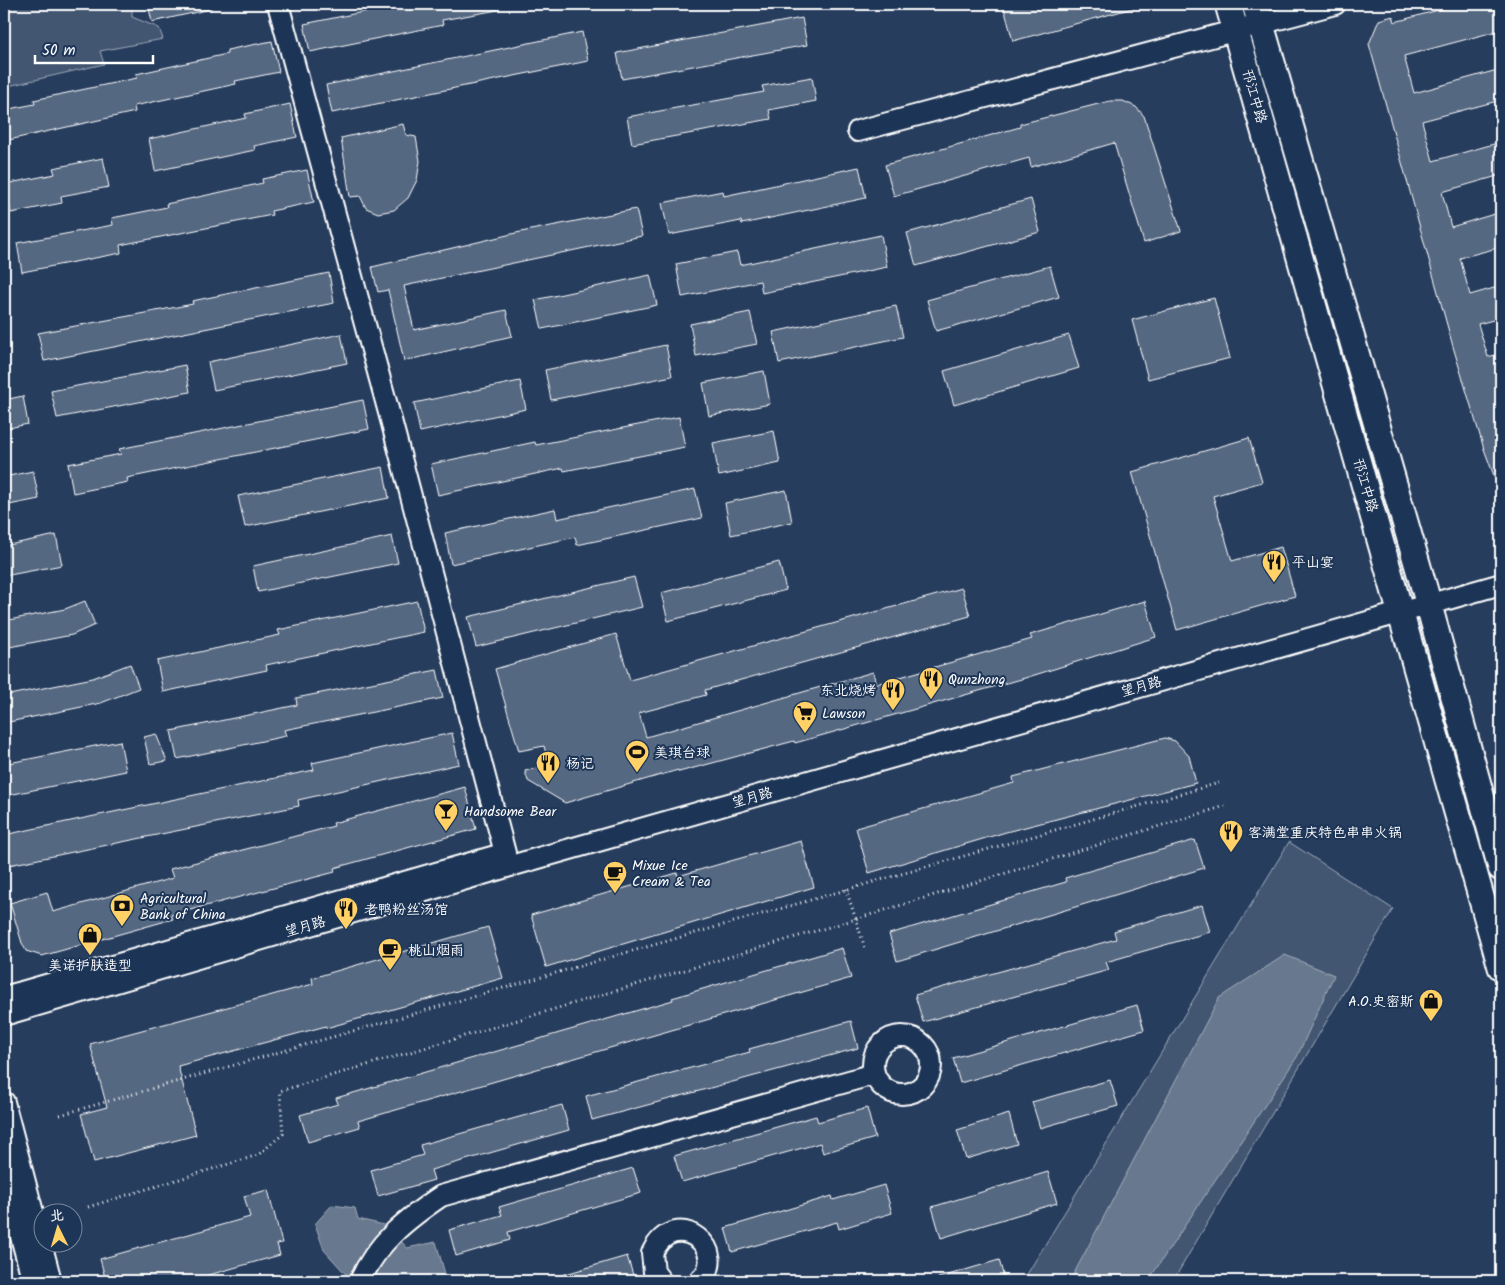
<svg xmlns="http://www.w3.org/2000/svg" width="1505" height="1285" font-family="Kalam,'LXGW WenKai TC',sans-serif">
  <rect width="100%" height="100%" fill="#263d5e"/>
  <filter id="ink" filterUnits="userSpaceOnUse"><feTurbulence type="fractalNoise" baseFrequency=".02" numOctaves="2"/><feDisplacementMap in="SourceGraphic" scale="10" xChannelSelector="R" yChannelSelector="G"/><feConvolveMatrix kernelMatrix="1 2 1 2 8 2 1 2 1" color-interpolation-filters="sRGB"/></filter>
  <g filter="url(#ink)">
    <!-- green -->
    <g fill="#425672" stroke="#a0aab8">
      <polygon points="4,4 132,4 132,17 159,28 163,39 100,51 104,64 4,87"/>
      <polygon points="1289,842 1393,909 1173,1281 1023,1281"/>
    </g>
    <!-- water -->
    <g fill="#67788e" stroke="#a4aebb">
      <polygon points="1285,955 1334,975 1297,1057 1148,1281 1070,1281 1219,998"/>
      <polygon points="332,1205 355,1208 358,1219 388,1226 407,1248 436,1242 447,1281 352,1281 324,1250 315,1224"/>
    </g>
    <!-- building -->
    <g fill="#556781" stroke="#fff">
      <polygon points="148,4 210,4 211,9 152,22"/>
      <polygon points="402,4 497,4 498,10 442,20 443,25 310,52 304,24"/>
      <polygon points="1003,4 1133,4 1133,8 1013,41"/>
      <polygon points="1460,4 1501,4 1501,30 1404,56 1414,93 1501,69 1501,100 1422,121 1433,161 1501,142 1501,175 1442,192 1451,227 1501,212 1501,247 1460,258 1470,295 1501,286 1501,318 1478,324 1488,357 1495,355 1501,376 1500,492 1484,449 1454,350 1369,44 1379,20 1393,16 1395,22"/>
      <polygon points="802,18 807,45 622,79 617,53"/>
      <polygon points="582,32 588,61 332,113 326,85"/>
      <polygon points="272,41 279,72 235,81 236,84 134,106 135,112 4,141 4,110 35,104 34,100 137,78 136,74 227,54 227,50"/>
      <polygon points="812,77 816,101 769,110 771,119 632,144 627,117 764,92 762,86"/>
      <polygon points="1110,101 1123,101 1136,107 1144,116 1181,231 1144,243 1114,143 1031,167 1029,158 894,196 885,165 1020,127 1020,124"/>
      <polygon points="290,104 297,137 254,146 255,150 155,171 149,139 246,118 245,114"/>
      <polygon points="403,124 406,135 416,137 420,161 417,180 408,198 394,210 378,213 366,208 360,196 350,197 341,138"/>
      <polygon points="103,158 109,187 61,196 62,203 11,213 5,184 55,174 53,168"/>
      <polygon points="859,167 866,198 742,224 741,221 669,235 662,203 723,191 724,196"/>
      <polygon points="307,170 314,202 271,211 272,215 120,245 121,253 22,272 17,243 113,225 112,218 167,207 166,204 263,183 262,179"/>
      <polygon points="1031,199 1040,232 916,266 907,233"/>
      <polygon points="636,209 642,236 404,286 414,330 506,310 512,336 404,361 388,290 378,292 372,267 516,233"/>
      <polygon points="881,235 887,267 762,293 760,281 682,297 676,264 737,252 740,265"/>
      <polygon points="1050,266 1059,297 936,331 927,300"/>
      <polygon points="329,273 334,303 44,361 38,333 193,304 192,301"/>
      <polygon points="650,275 657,305 542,329 535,300"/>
      <polygon points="1214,298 1230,358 1148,379 1132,320"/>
      <polygon points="896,306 903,337 779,363 773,332"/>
      <polygon points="750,312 757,344 696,356 690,324"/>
      <polygon points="341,334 347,363 214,390 208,362"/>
      <polygon points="1069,335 1079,368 954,405 944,371"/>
      <polygon points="666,345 672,376 551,400 545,370"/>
      <polygon points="185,365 190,392 57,418 51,391"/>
      <polygon points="764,371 770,404 709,416 703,383"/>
      <polygon points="520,381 526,409 420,432 414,403"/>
      <polygon points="23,396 28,424 4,429 4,400"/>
      <polygon points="363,400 369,429 127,478 128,482 73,493 68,464 121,454 119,449"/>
      <polygon points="679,417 685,447 564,471 563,468 438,495 431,464 535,442 536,445"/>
      <polygon points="774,431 780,463 719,476 713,443"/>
      <polygon points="1249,438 1262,482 1213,496 1232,561 1281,547 1295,596 1177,630 1132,472"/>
      <polygon points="383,467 389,498 245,527 238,496"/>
      <polygon points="33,471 39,499 4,506 4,477"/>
      <polygon points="695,489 702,518 577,545 575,537 451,564 445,533 555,509 557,519"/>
      <polygon points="786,490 792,522 731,535 725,503"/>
      <polygon points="56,535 62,565 4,576 4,546"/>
      <polygon points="392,536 398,563 258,592 253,566"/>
      <polygon points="779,562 786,590 668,621 661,593"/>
      <polygon points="634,577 642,607 476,647 468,617"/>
      <polygon points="962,588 970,616 705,690 706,695 639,713 646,737 873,672 876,684 1032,639 1030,635 1145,601 1156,637 1025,678 795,743 794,741 679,772 678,770 565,803 528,781 525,771 549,765 544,746 519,751 495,669 616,634 630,680"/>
      <polygon points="85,601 95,625 72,635 4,648 4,621 65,609"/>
      <polygon points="417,601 424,632 266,665 267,670 163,692 157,661 280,635 278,630"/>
      <polygon points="130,664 139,688 101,703 4,723 4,696 93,678"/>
      <polygon points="437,670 443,698 284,730 286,736 177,759 171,731 297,705 296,698"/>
      <polygon points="452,733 459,764 298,800 299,806 4,866 4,835 314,770 312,763"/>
      <polygon points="156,734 167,761 150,764 144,737"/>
      <polygon points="1165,738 1175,741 1189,756 1196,783 1006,832 869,873 856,828 1014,783 1013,777"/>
      <polygon points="120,741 126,771 4,796 4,764"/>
      <polygon points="465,787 476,829 334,868 335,872 171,915 173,919 42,956 26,951 22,943 10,903 47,892 53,912 173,878 170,869 334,826 333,823"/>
      <polygon points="1195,840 1204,868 897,961 889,934 1066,882 1065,878"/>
      <polygon points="801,841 814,887 546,967 531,915 677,873 678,876"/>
      <polygon points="1202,905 1210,932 1106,962 1109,970 923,1022 915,995 1116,939 1114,931"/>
      <polygon points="488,927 503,978 326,1028 326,1026 178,1066 196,1135 94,1162 81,1114 107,1107 90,1044 313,984 312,978"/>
      <polygon points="842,948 851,978 358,1121 360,1127 308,1142 300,1115 338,1104 336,1098 673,1000 672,998"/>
      <polygon points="1137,1005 1144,1030 960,1083 953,1058"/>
      <polygon points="851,1021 858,1048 592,1120 586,1096 750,1052 749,1049"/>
      <polygon points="1110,1080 1118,1106 1040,1128 1032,1102"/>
      <polygon points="562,1105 569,1130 431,1170 434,1180 378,1196 371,1170 423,1155 420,1145"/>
      <polygon points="867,1108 875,1138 823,1153 820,1143 682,1182 674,1156 816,1116 818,1122"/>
      <polygon points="1009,1114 1017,1144 966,1159 957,1130"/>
      <polygon points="633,1168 641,1193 508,1232 510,1240 456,1256 449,1230 502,1215 499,1207"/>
      <polygon points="1048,1172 1057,1203 941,1238 932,1207"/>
      <polygon points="884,1185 892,1213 839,1229 837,1222 732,1252 725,1228 832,1196 833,1200"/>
      <polygon points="268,1190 282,1243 277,1244 280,1255 187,1281 106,1281 100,1259 250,1217 244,1196"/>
      <polygon points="627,1256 635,1281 552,1281 552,1278"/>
      <polygon points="999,1260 1005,1281 938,1281 938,1278"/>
    </g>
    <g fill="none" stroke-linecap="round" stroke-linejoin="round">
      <defs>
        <g id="minor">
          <polyline points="278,4 391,420 505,853"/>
          <polyline points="858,131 1335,4"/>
          <polyline points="4,997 502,854"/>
          <polyline points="4,1015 507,867 1501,584"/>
          <circle cx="902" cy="1065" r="29"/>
          <polyline points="4,1102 51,1281"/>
          <polyline points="4,1174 33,1281"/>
          <path d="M360 1281C377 1242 407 1219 441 1196L874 1074"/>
          <path d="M661 1281 654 1272 652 1253C676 1203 733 1253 699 1281"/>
        </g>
        <g id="major">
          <polyline points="1228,4 1501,967"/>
          <polyline points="1255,4 1425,591 1501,868"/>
        </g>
      </defs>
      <!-- minor casing -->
      <use href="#minor" stroke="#fff" stroke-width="24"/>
      <!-- major casing -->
      <use href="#major" stroke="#fff" stroke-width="29"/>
      <!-- path -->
      <g stroke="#fff" stroke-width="3" stroke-dasharray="1 4" stroke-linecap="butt">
        <polyline points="846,889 865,948"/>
        <polyline points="60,1115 1219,783"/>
        <polyline points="88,1207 258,1155 283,1134 280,1091 856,919 1225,806"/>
      </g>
      <!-- minor -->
      <use href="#minor" stroke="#1d3557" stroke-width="20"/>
      <!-- major -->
      <use href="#major" stroke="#1d3557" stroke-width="25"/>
    </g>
  </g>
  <!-- icons -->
  <defs>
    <symbol id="restaurant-pin" viewBox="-11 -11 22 30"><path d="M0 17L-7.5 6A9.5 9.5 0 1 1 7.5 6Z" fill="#ffd166" stroke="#1d3557"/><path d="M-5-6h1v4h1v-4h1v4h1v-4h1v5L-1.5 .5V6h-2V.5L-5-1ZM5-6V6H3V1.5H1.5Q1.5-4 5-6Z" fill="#111"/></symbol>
    <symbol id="supermarket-pin" viewBox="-11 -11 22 30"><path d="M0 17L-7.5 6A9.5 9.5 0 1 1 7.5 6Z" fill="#ffd166" stroke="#1d3557"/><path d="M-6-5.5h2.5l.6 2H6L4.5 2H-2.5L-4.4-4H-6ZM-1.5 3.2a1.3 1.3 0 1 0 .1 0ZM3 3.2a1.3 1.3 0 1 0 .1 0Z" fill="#111"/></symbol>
    <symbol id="stadium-pin" viewBox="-11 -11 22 30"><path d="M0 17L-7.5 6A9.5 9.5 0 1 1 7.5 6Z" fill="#ffd166" stroke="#1d3557"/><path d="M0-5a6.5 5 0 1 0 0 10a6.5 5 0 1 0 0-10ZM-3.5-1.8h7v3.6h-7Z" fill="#111"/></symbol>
    <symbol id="bar-pin" viewBox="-11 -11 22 30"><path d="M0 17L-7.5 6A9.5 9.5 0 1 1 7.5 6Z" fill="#ffd166" stroke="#1d3557"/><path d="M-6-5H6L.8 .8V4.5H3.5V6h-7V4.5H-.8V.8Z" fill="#111"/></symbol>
    <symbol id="cafe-pin" viewBox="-11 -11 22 30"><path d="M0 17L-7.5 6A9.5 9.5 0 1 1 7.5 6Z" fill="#ffd166" stroke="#1d3557"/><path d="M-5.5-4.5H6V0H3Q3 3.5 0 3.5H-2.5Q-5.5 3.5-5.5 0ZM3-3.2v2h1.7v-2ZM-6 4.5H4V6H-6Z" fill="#111"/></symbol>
    <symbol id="bank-pin" viewBox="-11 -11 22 30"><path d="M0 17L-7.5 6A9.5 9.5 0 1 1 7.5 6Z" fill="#ffd166" stroke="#1d3557"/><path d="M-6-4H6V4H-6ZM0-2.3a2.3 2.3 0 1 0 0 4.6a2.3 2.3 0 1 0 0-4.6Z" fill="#111"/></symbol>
    <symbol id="shop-pin" viewBox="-11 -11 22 30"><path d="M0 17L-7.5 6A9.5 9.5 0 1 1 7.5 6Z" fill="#ffd166" stroke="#1d3557"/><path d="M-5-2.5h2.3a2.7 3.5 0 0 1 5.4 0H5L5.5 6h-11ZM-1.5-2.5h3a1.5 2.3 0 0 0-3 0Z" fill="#111"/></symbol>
  </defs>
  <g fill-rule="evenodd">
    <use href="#restaurant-pin" x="1260" y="548" width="28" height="38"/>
    <use href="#restaurant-pin" x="917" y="665" width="28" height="38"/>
    <use href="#restaurant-pin" x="879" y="676" width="28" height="38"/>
    <use href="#supermarket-pin" x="791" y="699" width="28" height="38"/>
    <use href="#stadium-pin" x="623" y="738" width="28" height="38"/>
    <use href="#restaurant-pin" x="534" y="749" width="28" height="38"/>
    <use href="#bar-pin" x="432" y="797" width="28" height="38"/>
    <use href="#restaurant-pin" x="1217" y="818" width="28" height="38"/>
    <use href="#cafe-pin" x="601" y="859" width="28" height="38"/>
    <use href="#bank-pin" x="108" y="892" width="28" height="38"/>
    <use href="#restaurant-pin" x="332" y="895" width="28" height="38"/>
    <use href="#shop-pin" x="76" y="921" width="28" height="38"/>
    <use href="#cafe-pin" x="376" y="936" width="28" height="38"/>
    <use href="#shop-pin" x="1417" y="987" width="28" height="38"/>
  </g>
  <g text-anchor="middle" stroke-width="4" stroke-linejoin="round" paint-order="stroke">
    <!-- street labels -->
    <g font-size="14" fill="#fff" stroke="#1d3557">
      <text transform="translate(1255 96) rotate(74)" y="5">邗江中路</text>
      <text transform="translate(1366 485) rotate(74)" y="5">邗江中路</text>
      <text transform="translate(1141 686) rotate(-16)" y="5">望月路</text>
      <text transform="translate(752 797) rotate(-16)" y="5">望月路</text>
      <text transform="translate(305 926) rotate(-16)" y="5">望月路</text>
    </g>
    <!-- poi labels -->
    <g font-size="14" fill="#fff" stroke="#1d3557" text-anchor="start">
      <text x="1292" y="567">平山宴</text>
      <text x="948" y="684">Qunzhong</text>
      <text x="876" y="695" text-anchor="end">东北烧烤</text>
      <text x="822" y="718">Lawson</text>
      <text x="654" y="757">美琪台球</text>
      <text x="566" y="768">杨记</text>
      <text x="464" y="816">Handsome Bear</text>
      <text x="1248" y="837">客满堂重庆特色串串火锅</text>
      <text x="632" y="870">Mixue Ice<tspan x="632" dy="16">Cream &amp; Tea</tspan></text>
      <text x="140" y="903">Agricultural<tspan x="140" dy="16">Bank of China</tspan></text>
      <text x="364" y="914">老鸭粉丝汤馆</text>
      <text x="408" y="955">桃山烟雨</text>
      <text x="90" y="970" text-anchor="middle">美诺护肤造型</text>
      <text x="1414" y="1006" text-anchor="end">A.O.史密斯</text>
    </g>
  </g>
  <!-- margin -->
  <rect width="1505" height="1285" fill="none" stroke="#1d3557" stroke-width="20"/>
  <rect x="10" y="10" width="1485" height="1265" fill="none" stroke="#fff" stroke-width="2" filter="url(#ink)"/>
  <!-- north arrow -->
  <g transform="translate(58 1228) rotate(355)"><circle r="24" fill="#1d3557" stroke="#77869a"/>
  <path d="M0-4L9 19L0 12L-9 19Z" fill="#ffd166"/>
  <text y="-8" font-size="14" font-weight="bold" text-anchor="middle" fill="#ffffff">北</text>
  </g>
  <!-- scale -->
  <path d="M35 55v8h118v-8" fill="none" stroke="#ffffff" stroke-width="2.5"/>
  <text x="42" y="55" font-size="15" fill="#ffffff" stroke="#1d3557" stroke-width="4" paint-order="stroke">50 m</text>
</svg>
